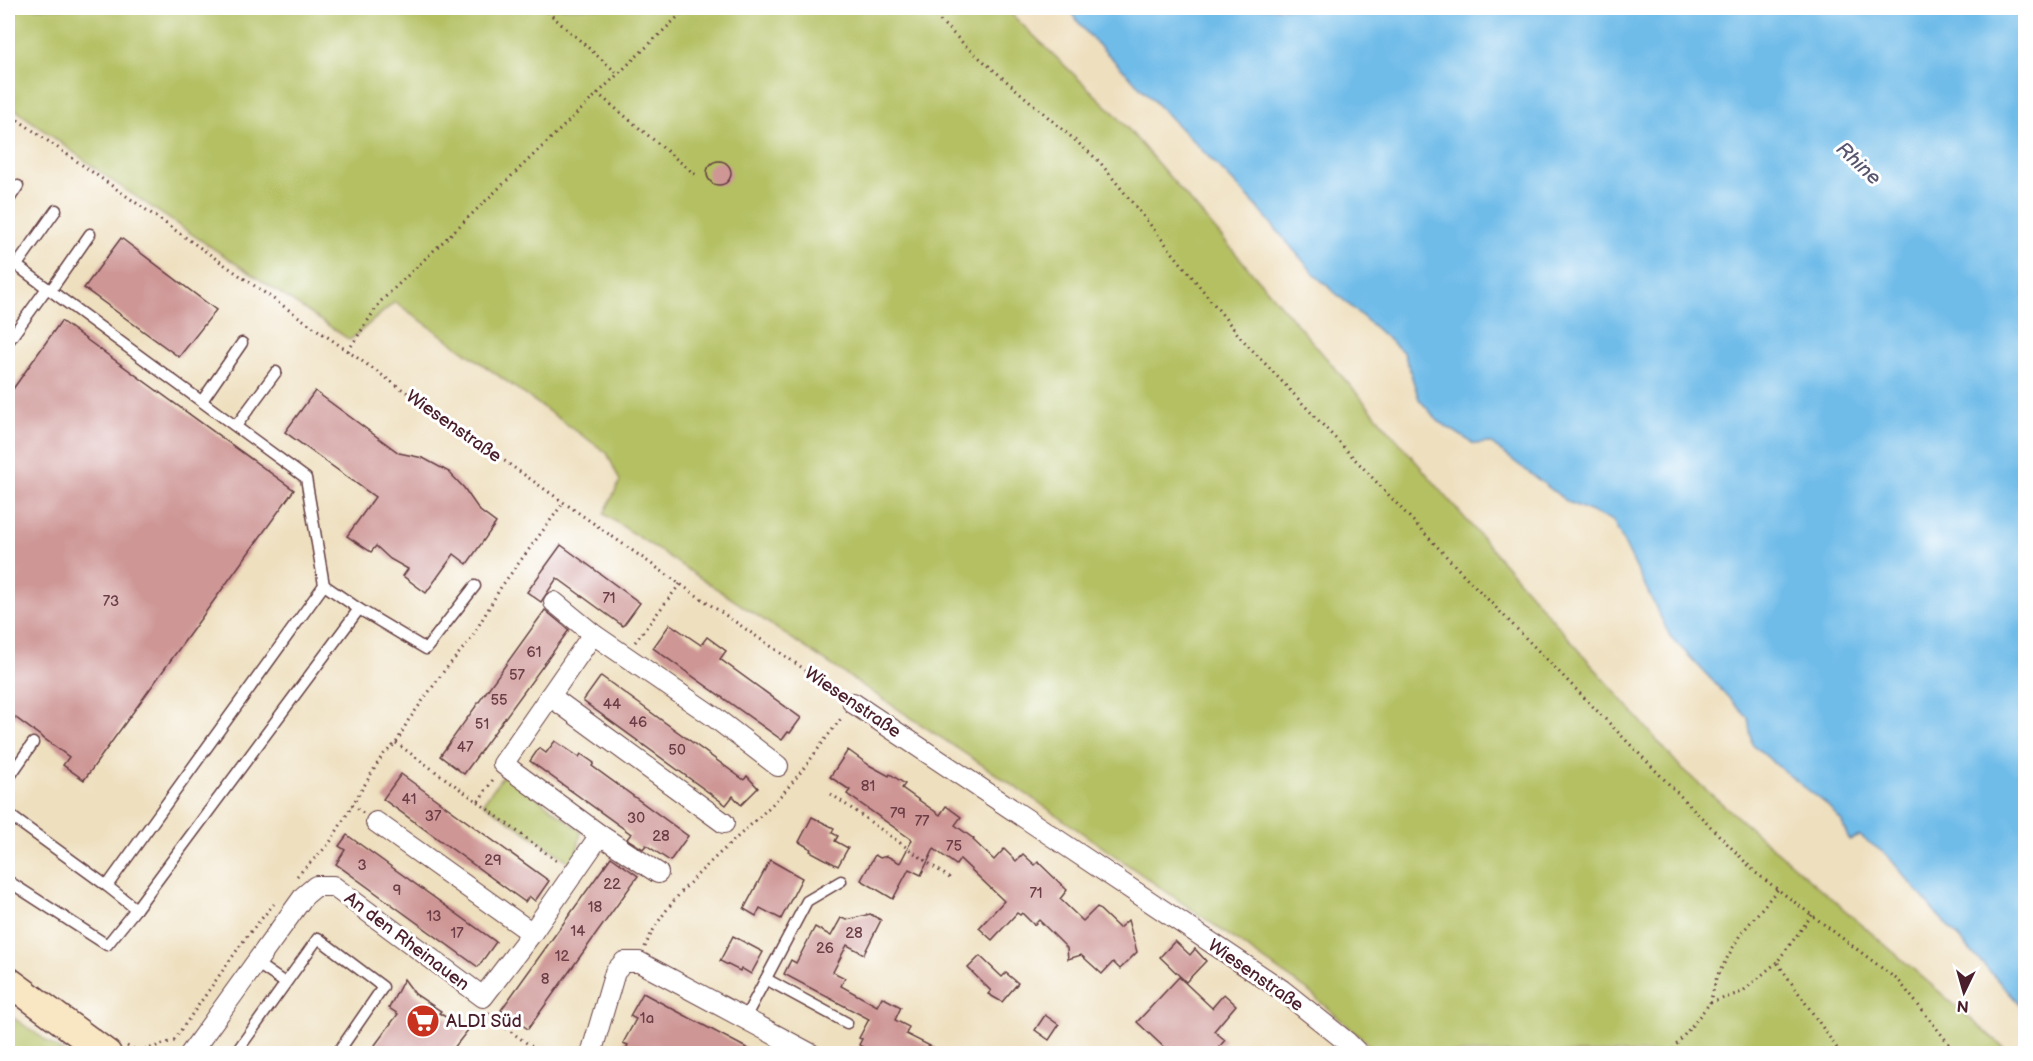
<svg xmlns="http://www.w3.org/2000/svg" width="2033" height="1061" font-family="'Balsamiq Sans',sans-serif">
  <rect width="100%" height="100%" fill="#fff"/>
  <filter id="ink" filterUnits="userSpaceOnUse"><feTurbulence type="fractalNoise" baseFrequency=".0167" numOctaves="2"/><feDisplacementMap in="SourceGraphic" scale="12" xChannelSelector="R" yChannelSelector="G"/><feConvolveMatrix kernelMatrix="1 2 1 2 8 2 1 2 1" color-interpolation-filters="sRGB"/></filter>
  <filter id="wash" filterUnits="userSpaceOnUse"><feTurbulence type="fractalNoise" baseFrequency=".008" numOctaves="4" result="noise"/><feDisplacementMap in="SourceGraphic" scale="24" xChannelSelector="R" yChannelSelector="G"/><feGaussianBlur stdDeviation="1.35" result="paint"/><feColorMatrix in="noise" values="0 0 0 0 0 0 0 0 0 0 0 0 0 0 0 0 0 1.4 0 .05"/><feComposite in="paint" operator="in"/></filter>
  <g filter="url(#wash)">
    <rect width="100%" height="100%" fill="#eedfbe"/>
    <!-- green -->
    <g fill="#b4c062" stroke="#7f7046" stroke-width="1.5">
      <polygon points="8,8 1005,8 1115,114 1682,769 2010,1053 1378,1053 1307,990 1038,802 604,514 620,481 607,453 395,302 350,340 114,182 8,104"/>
      <polygon points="505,773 581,831 577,854 571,863 483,803"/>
      <polygon points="8,1014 64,1053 8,1053"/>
    </g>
    <!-- water -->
    <polygon fill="#6fbce9" stroke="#5c6e8a" stroke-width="1.5" points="1067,8 2025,8 2025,1010 1936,913 1887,855 1860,836 1849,840 1841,820 1825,803 1786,773 1752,744 1748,718 1670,636 1613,521 1568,502 1490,443 1474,444 1438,421 1419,399 1404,353 1316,276 1251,200 1087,33"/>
    <g id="blocks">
      <!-- building -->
      <g fill="#ce9695">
        <circle cx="719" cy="173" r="12"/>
        <polygon points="121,238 216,310 179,357 84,288"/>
        <polygon points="61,321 294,490 84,780 63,765 69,757 8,712 8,396"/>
        <polygon points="315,391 399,453 423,458 449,472 464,488 480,511 496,523 467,564 454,554 426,593 403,576 408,569 390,559 376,546 371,552 347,536 375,497 285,432"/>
        <polygon points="561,545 640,603 623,626 557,578 541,602 527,592"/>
        <polygon points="545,610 569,630 464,774 440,756"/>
        <polygon points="670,624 701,645 707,637 726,651 720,659 801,718 790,733 788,732 782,740 653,648"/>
        <polygon points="601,676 744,780 747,776 758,788 741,805 733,796 726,805 583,701"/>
        <polygon points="555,741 579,757 581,754 594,763 592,766 688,836 670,861 646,845 643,849 627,839 631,834 530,761 539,748 546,753"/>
        <polygon points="848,750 869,765 889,776 890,774 905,784 902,788 940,815 946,806 961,817 955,825 974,839 973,840 994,860 1004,849 1016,861 1023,854 1035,865 1038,862 1067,890 1060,899 1083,921 1097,907 1119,928 1128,920 1137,952 1120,969 1113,962 1102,974 1081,955 1068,959 1067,948 1039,920 1034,925 1022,913 1020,915 1017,913 992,940 979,928 1004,901 960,859 956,865 934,849 921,875 909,869 893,899 861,880 875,855 880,858 887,856 900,863 912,840 847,794 850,790 830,777"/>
        <polygon points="401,774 549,881 535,901 529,896 525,902 383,799"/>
        <polygon points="812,817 834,828 832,833 838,836 835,841 848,848 838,866 810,851 811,849 799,842"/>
        <polygon points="347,835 496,942 478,967 336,864 345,850 339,846"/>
        <polygon points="611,857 638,876 528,1029 501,1010"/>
        <polygon points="770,860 802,878 781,919 760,908 756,916 744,909"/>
        <polygon points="870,914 881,920 864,954 847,945 833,972 845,978 841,986 877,1006 882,997 901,1007 895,1020 909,1027 906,1034 944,1053 867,1053 868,1050 859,1045 862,1039 859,1038 869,1019 784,974 791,960 796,963 815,927 831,936 841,918 847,920"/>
        <polygon points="733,936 763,952 751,974 741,968 740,971 720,961"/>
        <polygon points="1175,941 1190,955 1195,949 1206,961 1186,982 1160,957"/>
        <polygon points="980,956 1002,977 1006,973 1018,983 1002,1002 988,994 991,991 968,968"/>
        <polygon points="1179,977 1212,1008 1224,994 1236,1005 1214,1031 1225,1040 1214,1053 1170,1053 1137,1022"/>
        <polygon points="404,979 415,994 441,1011 439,1013 468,1030 450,1053 369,1053 398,1014 389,1008"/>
        <polygon points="643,993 669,1007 756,1053 624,1053 628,1045 623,1043 636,1019 630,1016"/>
        <polygon points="1045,1015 1059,1025 1049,1040 1035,1030"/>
      </g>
    </g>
  </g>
  <g filter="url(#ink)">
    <use href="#blocks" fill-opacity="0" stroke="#633c41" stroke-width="1.5"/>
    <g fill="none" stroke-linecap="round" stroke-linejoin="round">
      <defs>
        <g id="lane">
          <polyline points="8,201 18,186"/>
          <polyline points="8,259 47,288 8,342"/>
          <polyline points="17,265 56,210"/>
          <polyline points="51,290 90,234"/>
          <polyline points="202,401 242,343"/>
          <polyline points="236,426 276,372"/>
          <polyline points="359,609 426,649 475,586"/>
          <polyline points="8,779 33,743"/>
          <polyline points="8,814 107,886"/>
          <polyline points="8,881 107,945 136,909 107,886 324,585 306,478 47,288"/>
          <polyline points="136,909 359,609 324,585"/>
          <polyline points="256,963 285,983"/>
          <polyline points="766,979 847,1023"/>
          <polyline points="745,1018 807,901 841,881"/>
          <polyline points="235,1054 318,938 383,987 337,1054"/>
        </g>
        <g id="street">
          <polyline points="554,602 593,634 714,717 778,766"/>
          <polyline points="593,634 503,764 600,835 658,873"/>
          <polyline points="550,696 724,823"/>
          <polyline points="853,703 1282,990 1347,1042 1359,1054"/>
          <polyline points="532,933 600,835"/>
          <polyline points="190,1054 304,896 316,886 333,886 483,997 532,933 376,822"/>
          <polyline points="591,1054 615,972 624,962 639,962 811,1054"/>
        </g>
        <polyline id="secondary" points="8,981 107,1054"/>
      </defs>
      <!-- lane casing -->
      <use href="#lane" stroke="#633c41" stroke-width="13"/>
      <!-- street casing -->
      <use href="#street" stroke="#633c41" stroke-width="22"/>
      <!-- secondary casing -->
      <use href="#secondary" stroke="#633c41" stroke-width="31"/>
      <!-- path -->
      <g stroke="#633c41" stroke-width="3" stroke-dasharray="1.5 4.5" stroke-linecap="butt">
        <polyline points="543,8 617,73"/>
        <polyline points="927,8 967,47 1099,161 1241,338 1462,573 1756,873 1899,981 1957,1054"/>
        <polyline points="597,93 697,176"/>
        <polyline points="8,113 680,584 839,693"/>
        <polyline points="348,351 380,302 687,8"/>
        <polyline points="635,642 680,584"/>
        <polyline points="396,743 478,802 494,778"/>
        <polyline points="831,794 951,879"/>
        <polyline points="478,802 558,862"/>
        <polyline points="352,805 363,813"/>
        <polyline points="297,876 329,844 382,756 396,743 408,721 444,671 471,639 501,587 564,502"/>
        <polyline points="1812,915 1777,962 1841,1054"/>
        <path d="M645 947C670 887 740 840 783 793 805 769 823 741 843 716"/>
        <polyline points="1710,1003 1717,976 1740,935 1778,889"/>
        <polyline points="488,1013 489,1016 542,1054"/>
        <polyline points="174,1040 247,936 274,904"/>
        <path d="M127 1046C144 1056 158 1043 175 1041"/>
        <polyline points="1669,1054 1710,1003 1742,992 1777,962"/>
      </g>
      <!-- lane -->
      <use href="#lane" stroke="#fff" stroke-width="10"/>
      <!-- street -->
      <use href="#street" stroke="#fff" stroke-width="20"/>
      <!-- secondary -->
      <use href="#secondary" stroke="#f9e7c3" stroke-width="28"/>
    </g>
  </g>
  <!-- icons -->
  <defs>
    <symbol id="supermarket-disc" viewBox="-11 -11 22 22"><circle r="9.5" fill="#c8321e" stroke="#fff"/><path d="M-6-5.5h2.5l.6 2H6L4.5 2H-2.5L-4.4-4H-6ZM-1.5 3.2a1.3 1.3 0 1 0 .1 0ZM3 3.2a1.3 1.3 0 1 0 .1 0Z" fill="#fff"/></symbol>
  </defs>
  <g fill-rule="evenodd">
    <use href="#supermarket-disc" x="404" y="1002" width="38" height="38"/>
  </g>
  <g text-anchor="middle" stroke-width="6" stroke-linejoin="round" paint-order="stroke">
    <!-- number labels -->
    <g font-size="15" fill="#6b3d46">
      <text x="609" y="603">71</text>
      <text x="111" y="606">73</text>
      <text x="534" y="657">61</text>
      <text x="517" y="680">57</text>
      <text x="499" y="705">55</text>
      <text x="612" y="709">44</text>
      <text x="638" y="727">46</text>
      <text x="482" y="729">51</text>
      <text x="465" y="752">47</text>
      <text x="677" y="755">50</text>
      <text x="868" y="791">81</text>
      <text x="409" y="804">41</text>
      <text x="898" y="818">79</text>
      <text x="433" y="821">37</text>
      <text x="636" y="823">30</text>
      <text x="922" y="826">77</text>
      <text x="661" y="841">28</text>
      <text x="954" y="851">75</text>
      <text x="493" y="865">29</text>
      <text x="362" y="870">3</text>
      <text x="612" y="889">22</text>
      <text x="397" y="895">9</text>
      <text x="1036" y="898">71</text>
      <text x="595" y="912">18</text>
      <text x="434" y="921">13</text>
      <text x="578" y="936">14</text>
      <text x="457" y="938">17</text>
      <text x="854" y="938">28</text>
      <text x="825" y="953">26</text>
      <text x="562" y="961">12</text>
      <text x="545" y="984">8</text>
      <text x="647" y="1023">1a</text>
    </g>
    <!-- street labels -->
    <g font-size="18" fill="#4a1f2b" stroke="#fff">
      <text transform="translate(454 426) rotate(35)" y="6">Wiesenstraße</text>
      <text transform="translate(853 702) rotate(34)" y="6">Wiesenstraße</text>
      <text transform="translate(407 941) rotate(37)" y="6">An den Rheinauen</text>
      <text transform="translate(1256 975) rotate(35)" y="6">Wiesenstraße</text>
    </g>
    <!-- poi labels -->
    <g font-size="18" fill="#4a1f2b" stroke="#fff" text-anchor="start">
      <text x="446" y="1027">ALDI Süd</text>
    </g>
    <!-- water labels -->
    <g font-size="20" font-style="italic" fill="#57566e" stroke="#fff">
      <text transform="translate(1859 163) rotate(43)" y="7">Rhine</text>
    </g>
  </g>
  <!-- margin -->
  <rect width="2033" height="1061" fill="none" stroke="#fff" stroke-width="30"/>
  <!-- north arrow -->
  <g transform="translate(1964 992) rotate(185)" stroke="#ffffff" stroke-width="4.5" paint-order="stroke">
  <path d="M0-4.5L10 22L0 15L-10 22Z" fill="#4a1f2b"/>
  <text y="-9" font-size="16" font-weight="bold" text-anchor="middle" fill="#4a1f2b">N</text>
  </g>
</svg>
